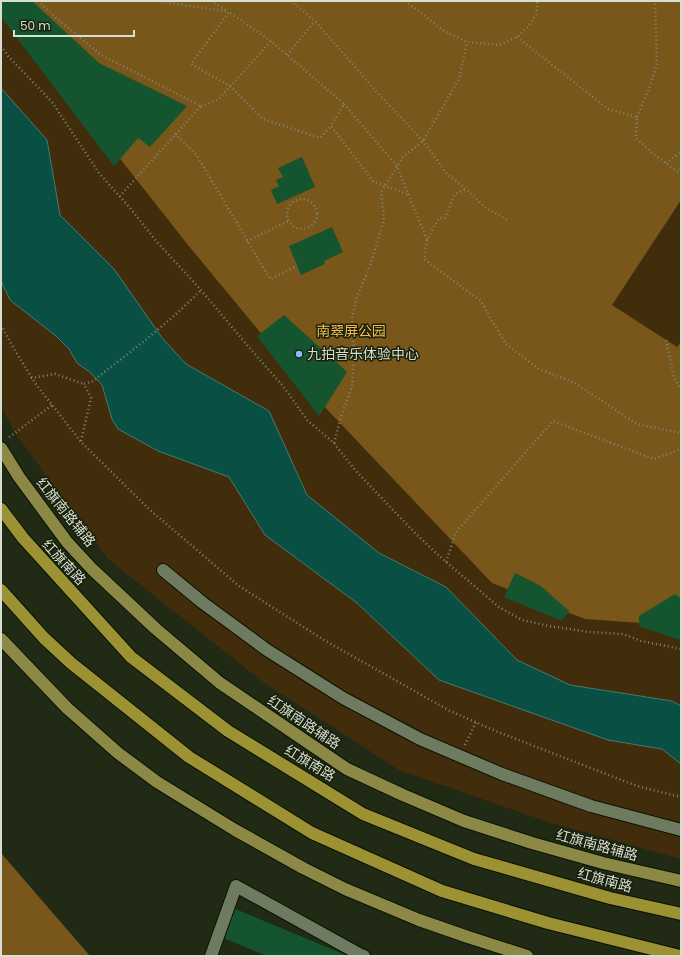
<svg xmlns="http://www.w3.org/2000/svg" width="682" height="957" font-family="Poppins,'Noto Sans SC',sans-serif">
  <rect width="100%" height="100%" fill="#202a14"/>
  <!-- green -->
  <polygon fill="#412d0c" points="1,1 681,1 681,859 548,822 399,770 263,682 108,559 15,433 1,407"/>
  <!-- forest -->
  <g fill="#795619">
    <polygon points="1,1 681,1 681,200 612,305 677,347 681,342 681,626 585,619 492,583 303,384 188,245 88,118"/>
    <polygon points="1,853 90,956 2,956"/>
  </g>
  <!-- water -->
  <polygon fill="#094f44" stroke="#477a6e" points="1,88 47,140 60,215 114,269 163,339 186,364 269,411 307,495 379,553 446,587 517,660 570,685 672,701 681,706 681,764 662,749 608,740 439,680 357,603 265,535 229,477 158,451 118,429 112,419 102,385 91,373 77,363 69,349 56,336 10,300 1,281"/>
  <!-- building -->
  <g fill="#14542f">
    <polygon points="1,1 32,1 99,63 187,106 150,147 138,138 114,166 1,17"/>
    <polygon points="302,157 315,187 277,204 271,190 279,186 276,180 283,177 278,168"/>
    <polygon points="332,227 343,252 324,261 325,264 301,275 289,246"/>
    <polygon points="284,315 347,372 319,416 257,336"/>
    <polygon points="515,573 541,586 569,611 562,621 504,597"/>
    <polygon points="675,594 681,598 681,639 677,639 639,626 639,616"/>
    <polygon points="233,908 348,956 267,956 221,937"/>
  </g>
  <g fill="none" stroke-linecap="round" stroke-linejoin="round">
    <defs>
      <g id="minor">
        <polyline points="163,570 203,603 267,650 343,698 420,739 502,774 591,806 681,830"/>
        <polyline points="211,956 236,886 359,954 364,956"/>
      </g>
      <g id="major">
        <polyline points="1,448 19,477 67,542 92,569 156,629 220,683 347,769 403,795 464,821 532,843 603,863 681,881"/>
        <polyline points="1,639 67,708 118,753 157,782 235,830 303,868 345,889 419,920 468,937 527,956"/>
      </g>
      <g id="highway">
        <polyline points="1,509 23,538 131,657 228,731 363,814 474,859 610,898 681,914"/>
        <polyline points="1,590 44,638 71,663 189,757 312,833 442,891 548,923 680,956"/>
      </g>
    </defs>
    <!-- minor casing -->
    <use href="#minor" stroke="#0a1201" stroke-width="14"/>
    <!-- major casing -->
    <use href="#major" stroke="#0a1201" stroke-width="14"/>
    <!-- highway casing -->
    <use href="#highway" stroke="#0a1201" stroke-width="14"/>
    <!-- path -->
    <g stroke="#7f8776" stroke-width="2.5" stroke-dasharray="1 3" stroke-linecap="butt">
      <polyline points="38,1 55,17 101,55 201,106 120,196"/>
      <polyline points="158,1 229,12"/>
      <polyline points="211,1 227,11"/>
      <polyline points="291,1 315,21 374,89 423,141 447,174 466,189 486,208 508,220"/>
      <polyline points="405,1 444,31 467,42 499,45 517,37 528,27 537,13 537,1"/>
      <polyline points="517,37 608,109 637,117 636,138 652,153 678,172 681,169"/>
      <polyline points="271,41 229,12 191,64 230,86 263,119 320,138 331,126"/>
      <polyline points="1,46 8,56 52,102 99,173 130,208 157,242 201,290 252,351 283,386 307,420 334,443 355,470 417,535 446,562 499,607 522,620 549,626 589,632 623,634 641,641 681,649"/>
      <polyline points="287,55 315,21"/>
      <polyline points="344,104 397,166 427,240 439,218 445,218 455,194 466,189"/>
      <polyline points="201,106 218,100 271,41 344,104 331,126 373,181 409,195"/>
      <polyline points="637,117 649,89 657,64 655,1"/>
      <polyline points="175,134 196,154 270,279 297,266"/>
      <polyline points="666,163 681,152"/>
      <circle cx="302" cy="214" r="15"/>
      <polyline points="427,240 424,259 481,301 492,321 506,344 539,369 575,383 637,424 681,433"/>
      <polyline points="247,241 289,221"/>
      <polyline points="1,325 14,349 35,383 81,442 150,510 239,586 324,640 450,711 498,732 637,786 681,797"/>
      <polyline points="666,340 674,378 681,388"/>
      <polyline points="31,378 55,374 84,384"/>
      <polyline points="9,437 15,433 52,405"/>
      <path d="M81 441 91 398 84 384 93 381C130 352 168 324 201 290"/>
      <polyline points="334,443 342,414 352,386 354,351 352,318 357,297 370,266 384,220 381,192 403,157 423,141 459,79 467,42"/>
      <polyline points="446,562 456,532 553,421 654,459 681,449"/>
      <polyline points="465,745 476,722"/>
    </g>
    <!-- minor -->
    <use href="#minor" stroke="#6f7b61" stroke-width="12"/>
    <!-- major -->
    <use href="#major" stroke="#8b8945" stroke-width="12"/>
    <!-- highway -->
    <use href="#highway" stroke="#9d9233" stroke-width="12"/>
  </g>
  <!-- markers -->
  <circle fill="#89bafc" stroke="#17200a" stroke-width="1.5" cx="299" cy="354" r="4"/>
  <g text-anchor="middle" stroke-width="3" stroke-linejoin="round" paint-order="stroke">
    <!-- park labels -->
    <g font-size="14" fill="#fbbb52" stroke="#17200a">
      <text x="351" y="336">南翠屏公园</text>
    </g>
    <!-- poi labels -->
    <g font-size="14" fill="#d8dfd1" stroke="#17200a" text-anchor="start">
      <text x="307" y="359">九拍音乐体验中心</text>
    </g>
    <!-- street labels -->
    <g font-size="14" fill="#d8dfd1" stroke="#17200a">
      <text transform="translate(66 512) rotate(51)" y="5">红旗南路辅路</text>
      <text transform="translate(64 562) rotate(47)" y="5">红旗南路</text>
      <text transform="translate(304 722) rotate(34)" y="5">红旗南路辅路</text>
      <text transform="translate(310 763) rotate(31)" y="5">红旗南路</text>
      <text transform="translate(597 845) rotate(15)" y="5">红旗南路辅路</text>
      <text transform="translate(605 880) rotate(15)" y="5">红旗南路</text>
    </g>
  </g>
  <!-- border -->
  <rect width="682" height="957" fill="none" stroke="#d8dfd1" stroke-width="4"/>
  <!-- scale -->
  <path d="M14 30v6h120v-6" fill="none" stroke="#d8dfd1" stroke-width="2"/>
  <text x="20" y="30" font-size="12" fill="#d8dfd1" stroke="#17200a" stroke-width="3" paint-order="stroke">50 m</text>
</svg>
